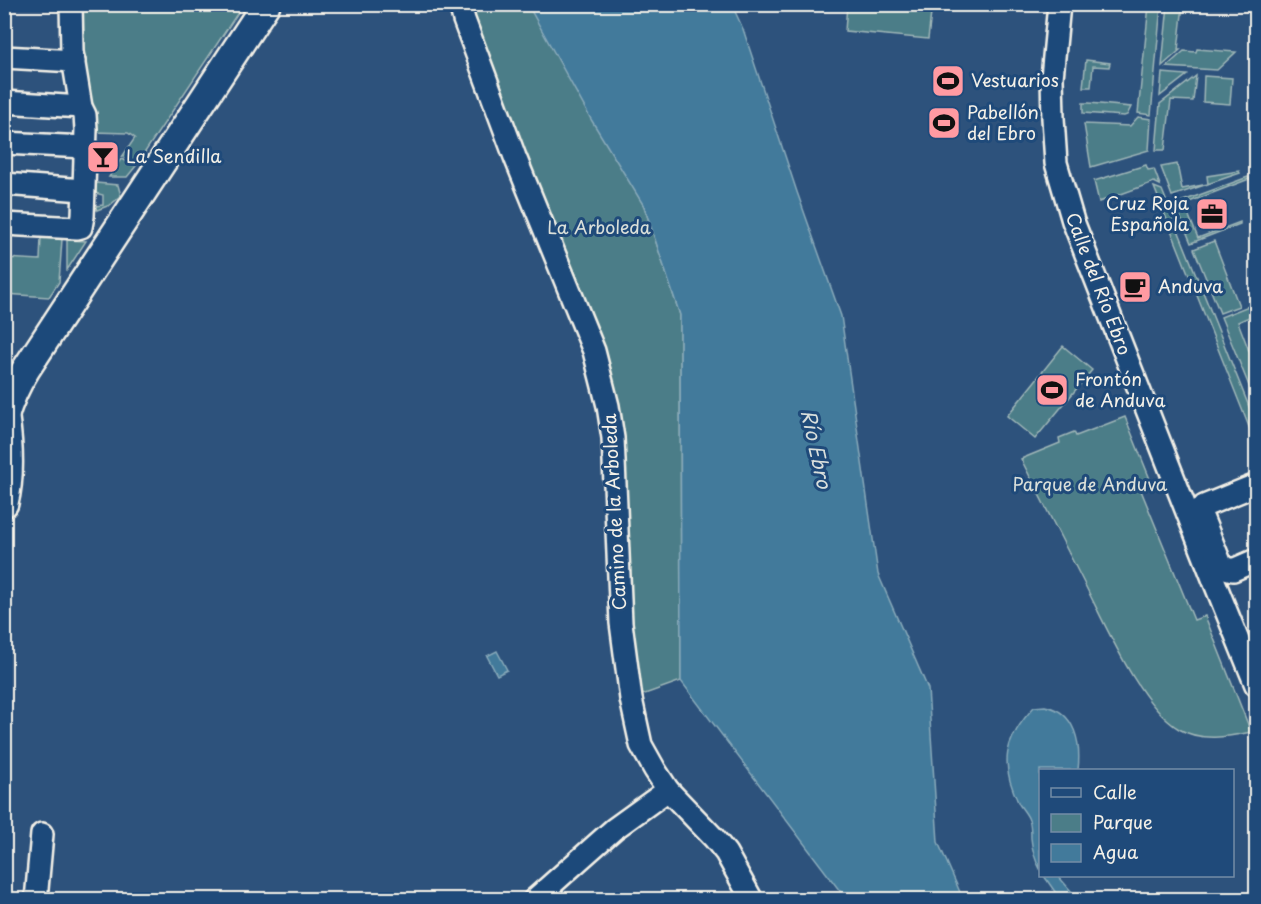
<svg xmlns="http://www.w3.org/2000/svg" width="1261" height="904" font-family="'Playpen Sans',sans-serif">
  <rect width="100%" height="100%" fill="#2d527c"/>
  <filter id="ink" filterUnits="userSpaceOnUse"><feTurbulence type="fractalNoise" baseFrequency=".0167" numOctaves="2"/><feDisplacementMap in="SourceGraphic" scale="12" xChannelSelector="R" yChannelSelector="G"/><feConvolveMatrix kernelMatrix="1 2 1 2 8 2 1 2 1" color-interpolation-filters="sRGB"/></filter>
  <g filter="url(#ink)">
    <!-- green -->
    <g fill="#4b7d88" stroke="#a0b7b8" stroke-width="1.5">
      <polygon points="75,5 243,5 137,164 122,157 135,138 128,133 93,132"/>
      <polygon points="460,5 528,5 644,206 680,315 681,681 631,699 608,406"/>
      <polygon points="847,5 932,5 928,39 845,31"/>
      <polygon points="1149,5 1161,5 1151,115 1138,113"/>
      <polygon points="1168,5 1183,5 1178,50 1180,50 1162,66"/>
      <polygon points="1197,49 1236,52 1217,70 1166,67 1184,51 1196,52"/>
      <polygon points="1086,60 1110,63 1109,67 1093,66 1091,87 1083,87"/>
      <polygon points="1162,73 1187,75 1160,96"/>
      <polygon points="1196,76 1193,101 1171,100 1165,150 1156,150 1160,104"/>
      <polygon points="1204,76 1232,78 1230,104 1203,102"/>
      <polygon points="1083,103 1089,103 1131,107 1127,115 1124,116 1083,113"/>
      <polygon points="1138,117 1151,119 1149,150 1091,167 1084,124 1130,126"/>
      <polygon points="121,159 136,166 127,177 109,177"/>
      <polygon points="1177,164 1182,189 1208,184 1207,176 1239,171 1240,173 1172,196 1161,167"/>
      <polygon points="1146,165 1148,170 1154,169 1160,185 1154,182 1099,202 1094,181"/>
      <polygon points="1248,177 1249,179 1184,204 1198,238 1240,222 1240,224 1191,243 1175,204"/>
      <polygon points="96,183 118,185 121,196 110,205 97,210 95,206 103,205 103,195 95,193"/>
      <polygon points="1154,187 1162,190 1256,424 1256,441 1255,442"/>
      <polygon points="41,238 62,239 59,282 49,297 5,294 5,258 40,260"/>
      <polygon points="67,240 86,241 67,270"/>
      <polygon points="1214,241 1239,306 1220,313 1194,249"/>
      <polygon points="1256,303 1256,314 1238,322 1256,369 1256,403 1221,317"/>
      <polygon points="1063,346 1092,370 1035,439 1007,416"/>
      <path d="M1125 417 1152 484 1140 488 1194 620 1205 616 1251 732C1228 737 1201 742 1179 729 1140 706 1106 626 1085 585 1064 543 1042 501 1021 459L1060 443 1059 438 1074 432 1076 436Z"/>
    </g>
    <!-- water -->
    <g fill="#427a9b" stroke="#89aaba" stroke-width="1.5">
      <polygon points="528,5 732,5 743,29 797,192 841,316 878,574 928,689 938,842 963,899 846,899 681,681 680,315 644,206 592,121"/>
      <polygon points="497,651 507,670 497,675 487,656"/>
      <path d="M1045 706C1076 712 1081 744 1078 770H1040V869C1035 860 1032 848 1031 838 1031 832 1031 825 1029 820 1027 814 1022 809 1019 804 999 763 1004 740 1034 707Z"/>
      <polygon points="1044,876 1058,876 1078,899 1060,899"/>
    </g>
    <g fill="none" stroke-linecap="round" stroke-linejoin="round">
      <defs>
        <g id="minor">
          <polyline points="460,4 464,20 515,157 594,351 608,406 613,438 621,623 631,699 641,745 655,770 668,790 714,838 726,853 752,900"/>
          <polyline points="1059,4 1052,78 1053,118 1056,163 1073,221 1214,581 1256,685"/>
          <polyline points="4,57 74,61"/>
          <polyline points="4,102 81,107"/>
          <polyline points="4,143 85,147"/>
          <polyline points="4,184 83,190"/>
          <polyline points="4,224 77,228 81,227 83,216 86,129 85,115 81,107 72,52 71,4"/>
          <polyline points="1256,485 1204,506 1200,512 1222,567 1233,570 1256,560"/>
          <polyline points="36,900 42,834"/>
          <polyline points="534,900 614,829 668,790"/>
        </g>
        <g id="major">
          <path d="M4 418C9 400 16 385 26 369L266 4"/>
          <path d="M4 503C11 475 9 446 5 418"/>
        </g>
      </defs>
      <!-- minor casing -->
      <use href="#minor" stroke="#f4f1e8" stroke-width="26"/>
      <!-- major casing -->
      <use href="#major" stroke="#f4f1e8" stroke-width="32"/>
      <!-- minor -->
      <use href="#minor" stroke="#1f4a7a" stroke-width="21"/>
      <!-- major -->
      <use href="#major" stroke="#1f4a7a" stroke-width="27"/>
    </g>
  </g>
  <!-- icons -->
  <defs>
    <symbol id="stadium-square" viewBox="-11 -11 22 22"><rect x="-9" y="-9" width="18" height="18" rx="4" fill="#ff9aa2" stroke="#1f4a7a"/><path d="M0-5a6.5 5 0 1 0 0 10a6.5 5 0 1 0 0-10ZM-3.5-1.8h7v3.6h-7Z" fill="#111"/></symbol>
    <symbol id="bar-square" viewBox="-11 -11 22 22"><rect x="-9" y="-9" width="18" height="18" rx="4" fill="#ff9aa2" stroke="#1f4a7a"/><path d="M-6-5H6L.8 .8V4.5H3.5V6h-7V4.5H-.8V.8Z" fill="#111"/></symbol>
    <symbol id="office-square" viewBox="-11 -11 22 22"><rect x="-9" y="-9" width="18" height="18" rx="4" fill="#ff9aa2" stroke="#1f4a7a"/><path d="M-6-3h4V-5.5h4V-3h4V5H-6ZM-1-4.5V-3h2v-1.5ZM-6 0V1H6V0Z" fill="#111"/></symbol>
    <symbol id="cafe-square" viewBox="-11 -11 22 22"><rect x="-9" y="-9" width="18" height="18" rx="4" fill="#ff9aa2" stroke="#1f4a7a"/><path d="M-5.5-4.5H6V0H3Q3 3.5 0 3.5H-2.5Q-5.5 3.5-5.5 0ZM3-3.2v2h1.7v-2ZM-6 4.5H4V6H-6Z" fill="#111"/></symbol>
  </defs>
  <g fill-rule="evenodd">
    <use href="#stadium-square" x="929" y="62" width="38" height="38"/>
    <use href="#stadium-square" x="925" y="104" width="38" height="38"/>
    <use href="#bar-square" x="84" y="138" width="38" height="38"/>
    <use href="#office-square" x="1193" y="195" width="38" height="38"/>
    <use href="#cafe-square" x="1116" y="268" width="38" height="38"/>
    <use href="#stadium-square" x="1033" y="371" width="38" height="38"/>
  </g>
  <g text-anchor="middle" stroke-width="6" stroke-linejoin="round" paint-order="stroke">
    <!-- poi labels -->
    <g font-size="18" fill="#f4f1e8" stroke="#1f4a7a" text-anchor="start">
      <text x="971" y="87">Vestuarios</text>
      <text x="967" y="119">Pabellón<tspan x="967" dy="21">del Ebro</tspan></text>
      <text x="126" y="163">La Sendilla</text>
      <text x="1189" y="210" text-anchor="end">Cruz Roja<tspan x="1189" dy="21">Española</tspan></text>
      <text x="1158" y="293">Anduva</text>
      <text x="1075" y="386">Frontón<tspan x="1075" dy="21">de Anduva</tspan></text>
    </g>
    <!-- park labels -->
    <g font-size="18" fill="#dbe0da" stroke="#1f4a7a">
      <text x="599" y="234">La Arboleda</text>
      <text x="1090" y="491">Parque de Anduva</text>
    </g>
    <!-- street labels -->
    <g font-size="18" fill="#f4f1e8" stroke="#1f4a7a">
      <text transform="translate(1098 284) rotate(69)" y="6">Calle del Río Ebro</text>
      <text transform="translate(615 512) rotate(-93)" y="6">Camino de la Arboleda</text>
    </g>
    <!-- water labels -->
    <g font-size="20" font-style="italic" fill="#d9dfdc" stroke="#1f4a7a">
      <text transform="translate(816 449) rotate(78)" y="7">Río Ebro</text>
    </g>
  </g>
  <!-- margin -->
  <rect width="1261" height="904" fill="none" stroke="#1f4a7a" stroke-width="24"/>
  <rect x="12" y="12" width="1237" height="880" fill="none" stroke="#f4f1e8" stroke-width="2" filter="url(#ink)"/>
  <!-- legend -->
  <rect x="1039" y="769" width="195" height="108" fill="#1f4a7a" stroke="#748da6" stroke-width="1.5"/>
  <rect x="1051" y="788" width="30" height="9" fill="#1f4a7a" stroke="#748da6" stroke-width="1.5"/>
  <text x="1093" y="799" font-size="18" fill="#f4f1e8">Calle</text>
  <rect x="1051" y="814" width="30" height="18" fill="#4b7d88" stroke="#748da6" stroke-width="1.5"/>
  <text x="1093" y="829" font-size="18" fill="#f4f1e8">Parque</text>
  <rect x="1051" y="844" width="30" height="18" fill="#427a9b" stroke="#748da6" stroke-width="1.5"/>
  <text x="1093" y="859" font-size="18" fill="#f4f1e8">Agua</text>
</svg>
